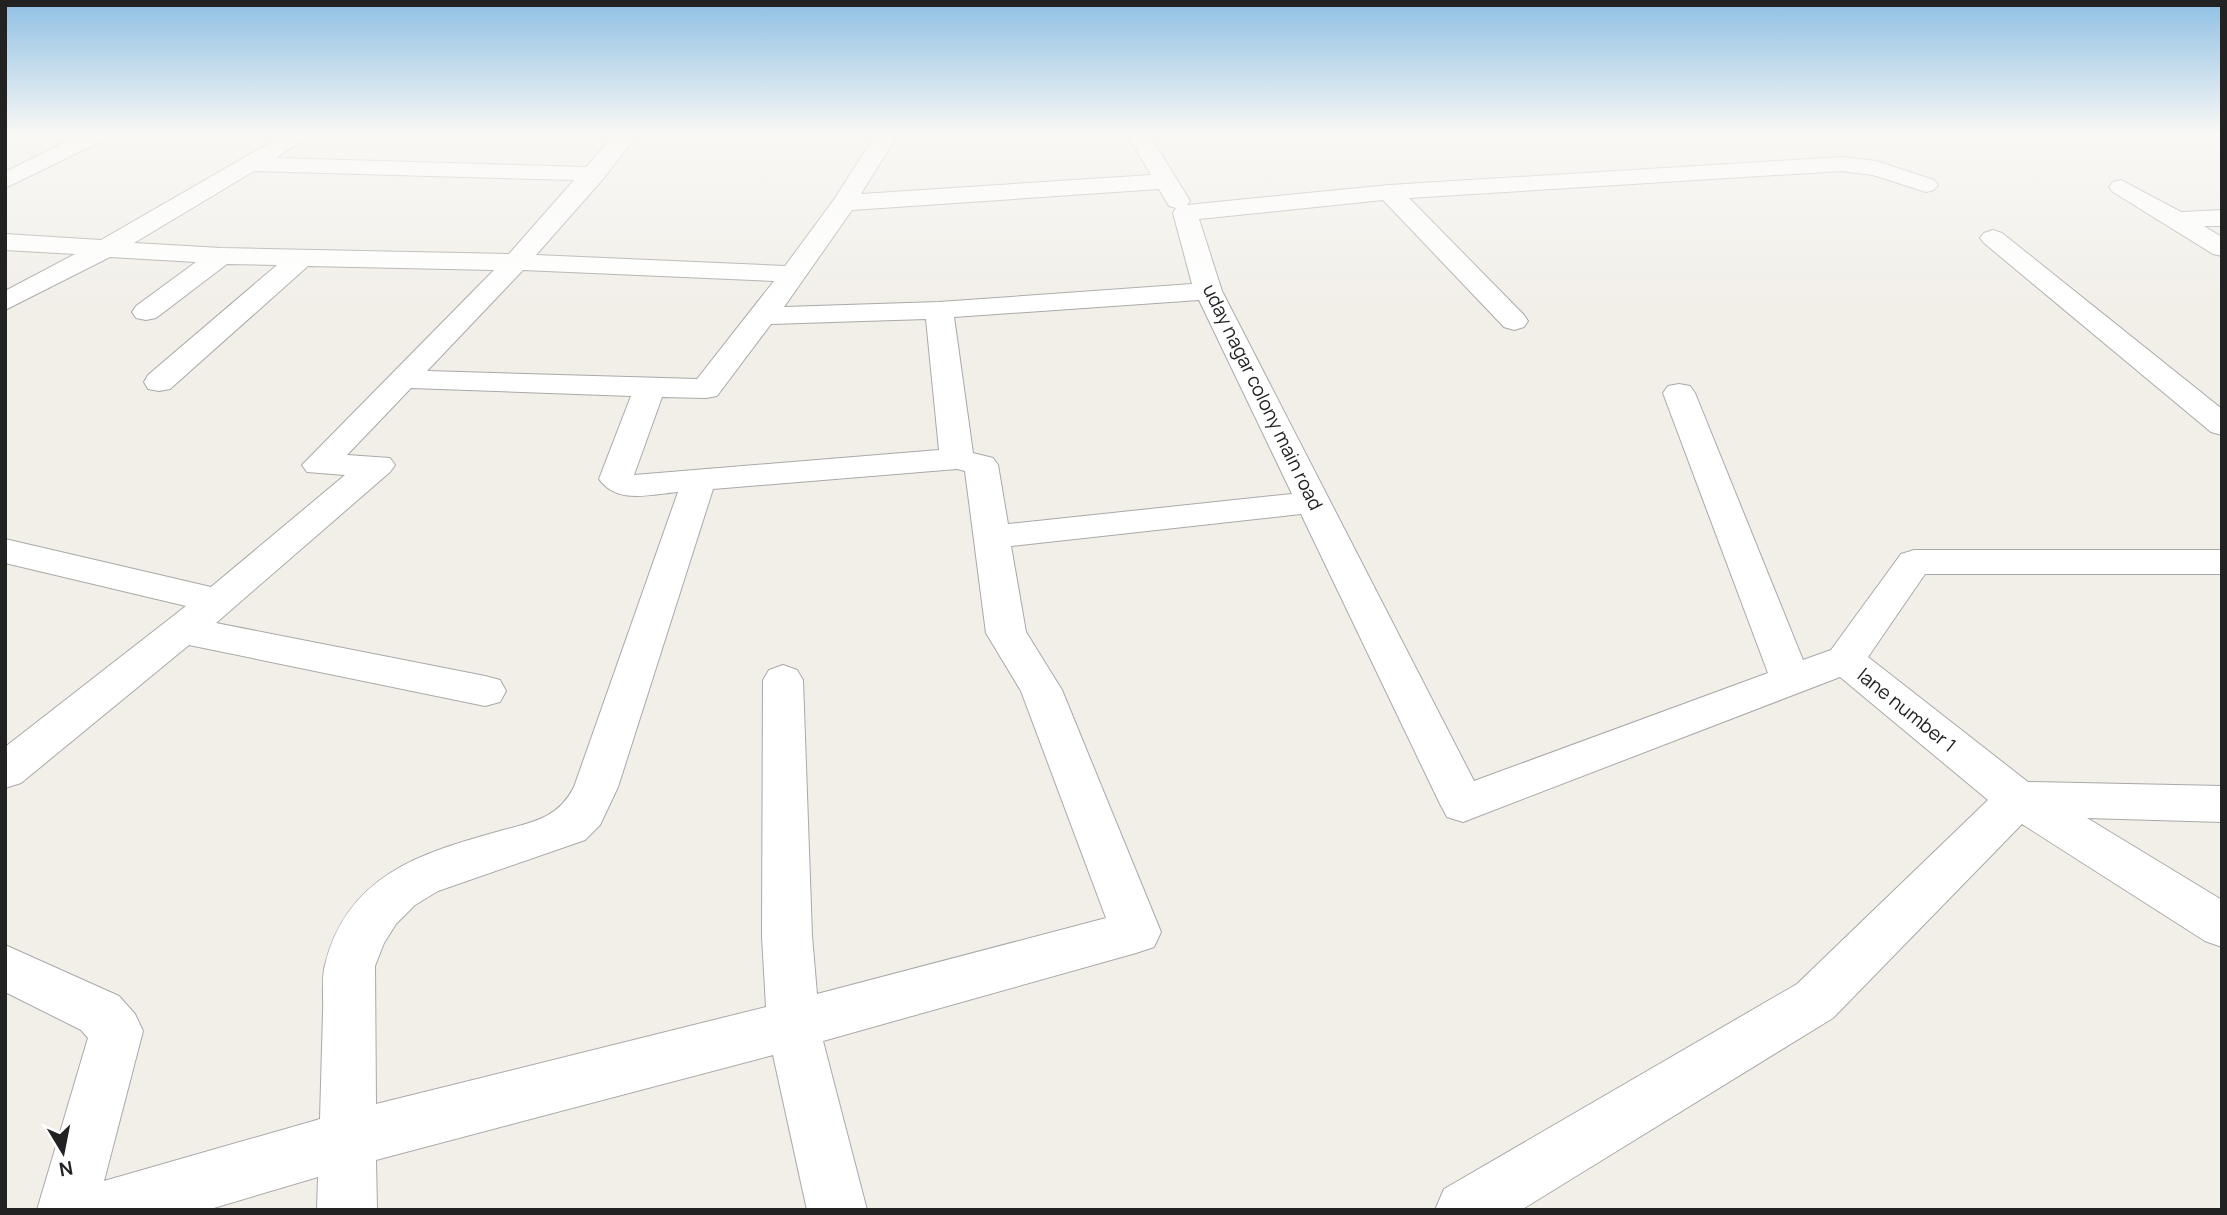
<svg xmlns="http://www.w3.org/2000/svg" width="2227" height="1215" font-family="Manrope,sans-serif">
  <rect width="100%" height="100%" fill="#f2efe9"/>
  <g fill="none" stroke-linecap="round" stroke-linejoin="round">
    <defs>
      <g id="minor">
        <polygon points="81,134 109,134 106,139 5,188 5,172"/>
        <path d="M285 134H311L276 158 586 167 615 134H638L603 179 536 255 785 266 833 201 876 134H898L861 194 1151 175 1127 134H1149L1190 201 1187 205 1389 185 1842 157 1876 161 1934 180 1938 185 1934 190 1926 192 1873 175 1842 171 1409 198 1524 315 1528 321 1524 327 1514 330 1504 327 1383 200 1199 219 1222 291 1474 781 1768 673 1663 393 1668 386 1679 384 1690 386 1695 393 1803 660 1831 650 1901 554 1914 550H2222V574H1925L1868 657 2028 782 2222 786V822L2087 818 2222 900V947L2205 941 2022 824 1833 1018 1521 1210H1435L1444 1189 1797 984 1988 800 1840 677 1463 822 1447 817 1440 804 1301 514 1011 546 1026 632 1062 690 1161 932 1154 947 1136 953 823 1041 867 1210H807L773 1055 376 1160 377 1210H317L318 1177 207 1210H37L88 1038 81 1030 5 992V945L119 996 135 1014 143 1031 104 1181 320 1119C321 1084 322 1048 323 1013 324 998 321 980 325 965 347 875 421 853 500 831 532 822 558 819 574 787L678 492C651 494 617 505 599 479L631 396 411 388 347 455 390 458 395 465 390 472 216 623 485 676 500 680 506 691 500 702 485 706 189 645 21 783 5 788V747L186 606 5 563V539L211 587 345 475 307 472 302 465 494 270 308 266 170 389 159 391 148 389 144 382 148 375 277 265 227 264 156 318 146 320 136 318 132 312 136 306 196 262 110 257 5 310V291L75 254 5 250V234L101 240ZM254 171 574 180 509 254 221 248 134 243ZM1159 189 1169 206 1176 208 1173 213 1192 284 939 302 784 307 852 210ZM523 270 774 281 697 379 427 371ZM1199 300 1292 494 1008 524 998 465 993 458 973 453 954 317ZM926 319 939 450 634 475 662 397 706 398 717 396 771 324ZM957 469 965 471 986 633 1021 691 1106 918 817 994 812 936 803 680 797 670 783 665 769 670 763 680 762 936 766 1007 376 1104 375 966 384 943 396 924 415 905 438 891 585 840 600 825 618 787 713 489Z"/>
        <polygon points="2121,180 2181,212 2222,210 2222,226 2204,226 2222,237 2222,256 2213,254 2113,192 2109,187 2113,182"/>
        <polygon points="1993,230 2002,233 2222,409 2222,435 2211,432 1984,243 1980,238 1984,233"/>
      </g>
    </defs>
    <!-- minor casing -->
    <use href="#minor" stroke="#a9a9a9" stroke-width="2"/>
    <!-- minor -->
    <use href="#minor" fill="#fff" fill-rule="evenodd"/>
  </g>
  <!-- sky -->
  <linearGradient id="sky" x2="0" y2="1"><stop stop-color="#8fc0e4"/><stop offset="0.44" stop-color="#f9f8f5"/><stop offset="1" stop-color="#f9f8f5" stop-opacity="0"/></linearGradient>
  <rect width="2227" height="304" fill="url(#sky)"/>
  <g text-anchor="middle" stroke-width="5" stroke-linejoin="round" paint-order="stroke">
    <!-- street labels -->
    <g font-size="19" fill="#222" stroke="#fff">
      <text transform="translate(1263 397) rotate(64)" y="7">uday nagar colony main road</text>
      <text transform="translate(1907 710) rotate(39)" y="7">lane number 1</text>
    </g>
  </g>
  <!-- border -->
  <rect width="2227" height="1215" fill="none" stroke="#222222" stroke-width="14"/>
  <!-- north arrow -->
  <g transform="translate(63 1152) rotate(170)" stroke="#ffffff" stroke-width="5" paint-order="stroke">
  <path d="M0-5L12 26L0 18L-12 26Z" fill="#222222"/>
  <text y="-10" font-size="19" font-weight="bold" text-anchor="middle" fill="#222222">N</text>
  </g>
</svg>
